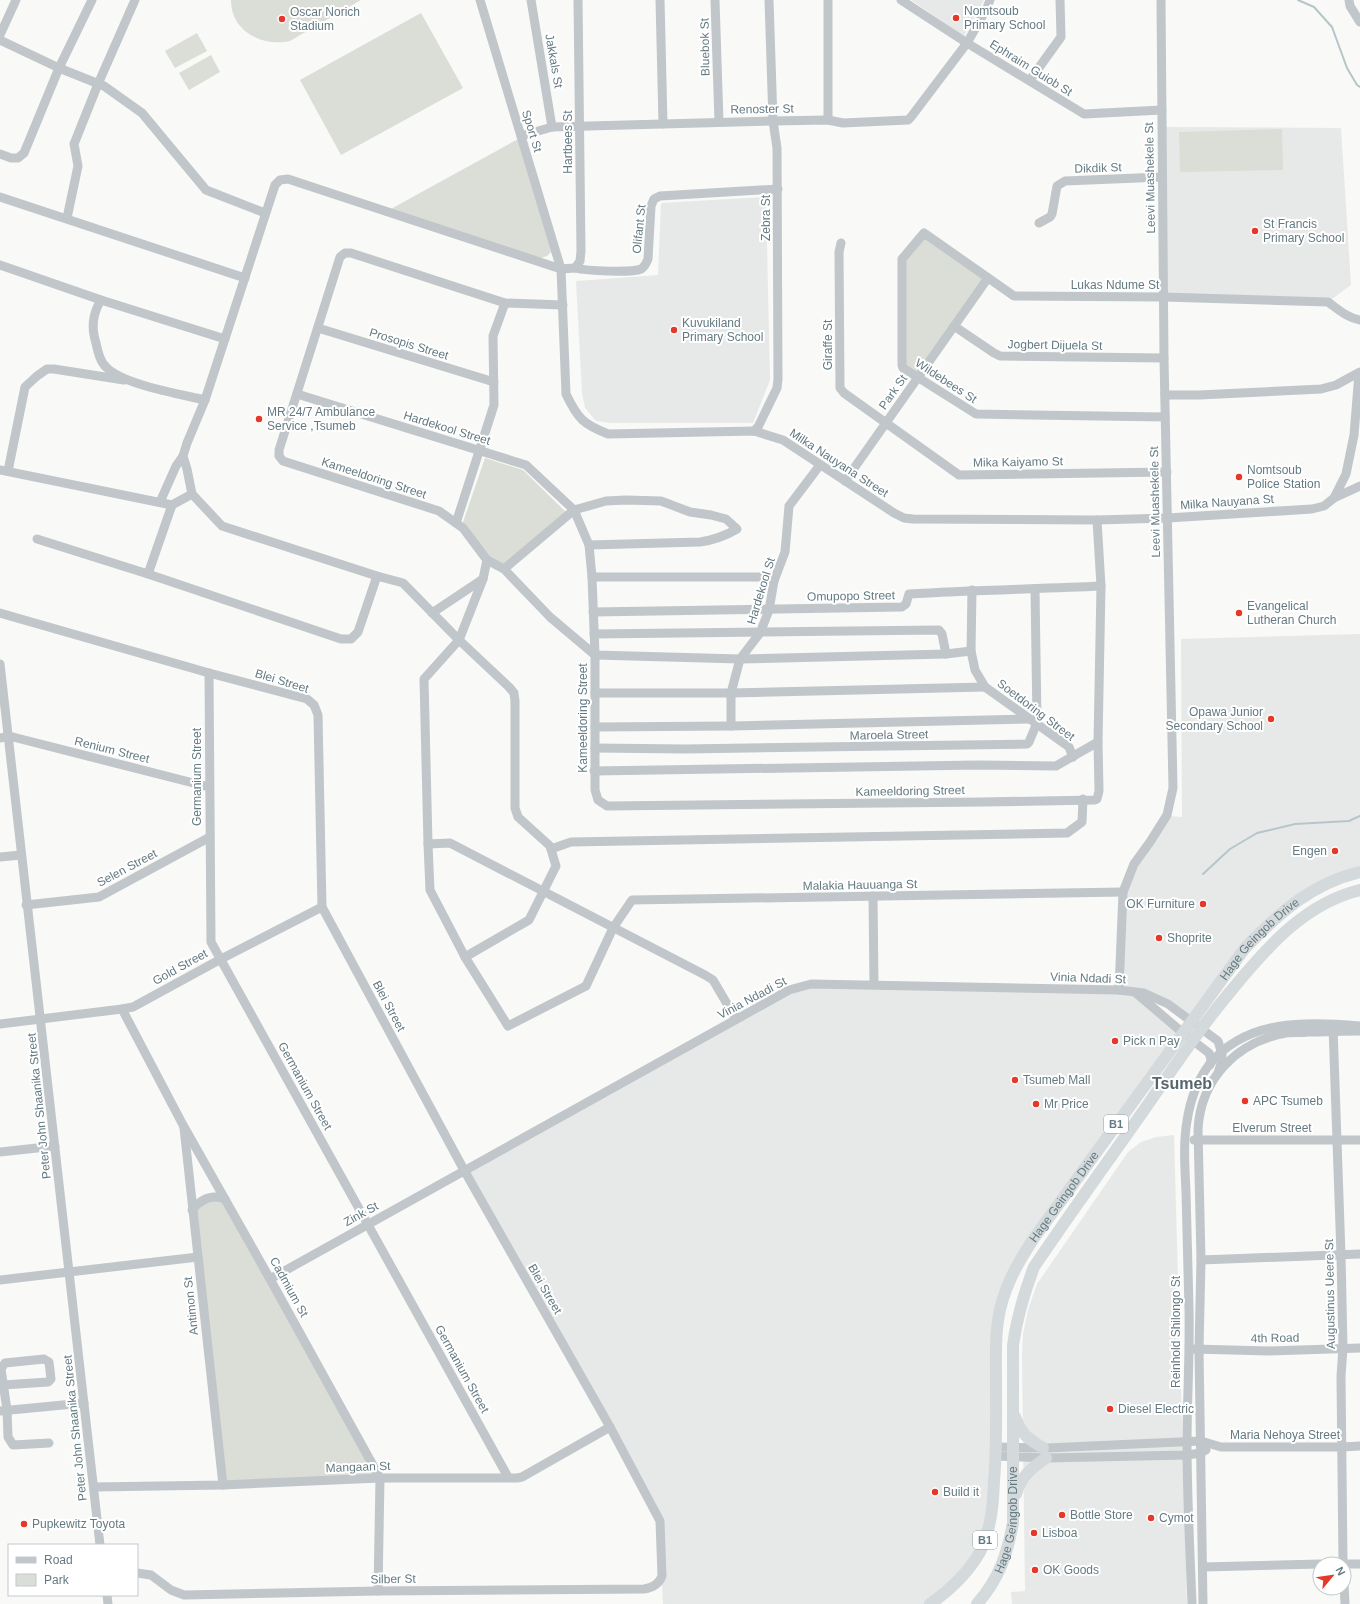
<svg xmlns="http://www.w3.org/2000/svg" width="1360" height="1604" font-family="Arial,sans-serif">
  <rect width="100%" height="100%" fill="#f9f9f7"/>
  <!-- built -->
  <g fill="#e7e9e8">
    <polygon points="911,0 984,0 964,36"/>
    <polygon points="1162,127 1341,128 1351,285 1328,302 1164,297"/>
    <polygon points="766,197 770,380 753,423 610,423 596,421 585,408 582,393 576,281 658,275 661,203"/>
    <polygon points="1360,634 1360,872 1278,915 1191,1021 1137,992 1183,1033 1034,1238 1004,1294 996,1456 979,1552 930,1604 663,1604 659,1517 464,1170 789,990 811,984 1119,990 1123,892 1134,864 1168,816 1182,817 1181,639"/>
    <polygon points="1174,1135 1187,1604 1012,1604 1011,1592 1025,1591 1022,1357 1023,1334 1028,1310 1037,1284 1128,1152 1141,1142 1156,1137"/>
  </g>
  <!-- green -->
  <g fill="#daded6">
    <path d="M231 0H361L290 41C263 47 231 32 231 0Z"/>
    <polygon points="421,13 463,88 341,155 300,80"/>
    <polygon points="197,33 207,51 175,68 165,51"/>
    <polygon points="211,55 220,72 189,90 179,73"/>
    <polygon points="1282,129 1283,170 1180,172 1179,132"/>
    <polygon points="518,139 549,241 551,252 547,256 541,258 389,210"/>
    <polygon points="922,234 988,278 918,378 903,368 902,259"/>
    <polygon points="485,458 523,470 569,515 507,566 491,559 463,522"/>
    <polygon points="225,1199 380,1478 223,1485 196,1205"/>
  </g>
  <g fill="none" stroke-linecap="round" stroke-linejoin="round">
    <!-- stream -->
    <g stroke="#b6c6c8" stroke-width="2">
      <polyline points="1298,0 1314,7 1332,27 1347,68 1357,85 1360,87"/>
      <polyline points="1203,874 1230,849 1257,833 1295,824 1349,821 1360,816"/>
    </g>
    <!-- minor -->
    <g stroke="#c0c6c9" stroke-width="9">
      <path d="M480 0 561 269 566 394C578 419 583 424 608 434L754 431 783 440 894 513 904 518 913 519 1097 520 1168 518 1312 509 1324 506 1334 498 1346 474 1354 435 1359 373"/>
      <polyline points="531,0 552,127"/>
      <polyline points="660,0 663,124"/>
      <polyline points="715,0 719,122"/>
      <polyline points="828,0 828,120"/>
      <polyline points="901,0 967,43 1084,114 1162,110"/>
      <polyline points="1349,0 1350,6 1360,22"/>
      <polyline points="0,35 16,0"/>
      <polyline points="0,40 59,68 104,86 142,113 206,190 265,213"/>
      <polyline points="1030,80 1061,37 1060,0"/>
      <polyline points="521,136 552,127 773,121 828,120 843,123 908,120 911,117 967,43 987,8 990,0"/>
      <polyline points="0,154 11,158 18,158 24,153 59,68 92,0"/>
      <polyline points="0,197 245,278"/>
      <polyline points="67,218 78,166 74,144 98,84 135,0"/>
      <polyline points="1039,223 1050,217 1052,214 1057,186 1065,181 1162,177"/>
      <polyline points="841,243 839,252 840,388 844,393 959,475 1167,472"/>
      <polyline points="0,265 101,300 225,339"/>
      <path d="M575 268C587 271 631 273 641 269 645 267 646 263 648 259L651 206 654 199 660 196 778 189"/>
      <path d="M101 300C93 313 91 328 96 343 98 352 100 362 107 368 125 385 180 394 205 400"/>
      <polyline points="563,305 505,303 351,253 345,253 340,257 279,450 279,456 283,461 439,511 463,528 487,560 504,569 550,617 595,655 595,790 598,800 607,806 983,802 1095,800 1097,799 1099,791 1098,742 1101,586 1097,520"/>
      <polyline points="954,326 994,353 1000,356 1164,358"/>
      <polyline points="318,328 494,382"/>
      <polyline points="297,394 526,465 574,510 589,545 592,577 595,655 740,659 946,654 971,651"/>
      <polyline points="1165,395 1199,395 1321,389 1336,385 1360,372"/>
      <path d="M1165 417 976 414 903 368 902 365V259L924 233 1014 296 1164 297 1328 302C1338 309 1347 318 1360 320"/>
      <polyline points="754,431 758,427 777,388 778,379 777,148 773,121 769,0"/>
      <polyline points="0,470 172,505"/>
      <polyline points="8,471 25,387 37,376 47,369 54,369 124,380"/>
      <polyline points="845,481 988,278"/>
      <polyline points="1334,498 1360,486"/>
      <polyline points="160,502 176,466 183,456"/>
      <polyline points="456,523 494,405 493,336 505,303"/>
      <polyline points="37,539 148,574 341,639 351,639 358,632 377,576"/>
      <polyline points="487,560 483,579 459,640 424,679 428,844 430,890 465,957 508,1026 586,986 613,928 632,900 1123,892"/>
      <path d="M504 569 574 510 606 501 626 500 661 501 690 512 711 515 726 519 737 529C725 536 714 540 700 542L589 545"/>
      <polyline points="148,574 172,505 192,494"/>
      <polyline points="592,577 760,577 774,581"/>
      <polyline points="972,590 971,651 975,670 985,687 1065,744 1069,747 1073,757"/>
      <path d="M593 612 902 607 906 604 909 594C973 590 1037 589 1101 586"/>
      <path d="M0 613 209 673 307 699 314 705 318 715 322 907 464 1170 610 1427 660 1521 662 1576C659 1584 652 1588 644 1589L378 1591 184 1595 171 1590 151 1575 137 1573"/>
      <polyline points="432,613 483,579"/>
      <polyline points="594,634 939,630 942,634 946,654"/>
      <polyline points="0,664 100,1545"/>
      <polyline points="209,673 211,942 508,1477"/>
      <polyline points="595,693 731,693 985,687"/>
      <polyline points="731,726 731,693 740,659 760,633 769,610 774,581 785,552 789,506 820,465"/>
      <polyline points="595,727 731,726 1029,719"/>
      <polyline points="0,738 9,736 209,787"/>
      <polyline points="595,748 685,749 1027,744 1029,742 1037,723 1035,589"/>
      <polyline points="594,771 979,765 1056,766 1098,742"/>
      <polyline points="428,844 450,843 705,975 713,980 736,1019"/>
      <polyline points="551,849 571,842 1067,833 1082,822 1083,799"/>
      <polyline points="0,857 21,855"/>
      <polyline points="873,896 874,984"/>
      <polyline points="26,905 99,897 210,837"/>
      <polyline points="465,957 529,920 556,866 550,846 518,817 515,808 515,701 514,693 509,687 459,640 403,583 377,576 222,526 192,494 187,469 183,456 187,443 205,400 275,185 280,180 288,179 561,269 575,268 580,261 581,251 578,0"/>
      <polyline points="1119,990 1123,892 1134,864 1150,842 1167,815 1173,788 1164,358 1161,0"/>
      <polyline points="1136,993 1183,1033 1209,1053 1211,1059 1210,1065"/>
      <polyline points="122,1009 183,1125 270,1279 380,1478 378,1591"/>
      <polyline points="0,1024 122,1009 133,1007 221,959 322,907"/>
      <polyline points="1333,1027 1341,1255 1343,1348 1341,1376 1343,1564"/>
      <polyline points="184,1128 223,1485"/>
      <polyline points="1194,1140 1360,1140"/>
      <polyline points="0,1152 55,1146"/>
      <path d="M192 1210C201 1199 212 1194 225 1199"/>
      <polyline points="1201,1260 1360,1254"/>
      <polyline points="270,1279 789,990 811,984 1119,990 1144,993 1168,1004 1218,1041 1222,1054 1221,1064 1218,1073"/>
      <polyline points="0,1280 198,1257"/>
      <polyline points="1193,1349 1269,1351 1360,1348"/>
      <polyline points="3,1385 48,1382 51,1379 49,1362 44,1359 5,1363 1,1369 7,1410 8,1437 13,1445 49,1443"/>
      <polyline points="0,1411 84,1403"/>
      <polyline points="996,1447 1047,1448 1201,1441 1221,1447 1342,1447 1360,1446"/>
      <polyline points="996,1456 1046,1458 1187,1455 1201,1453 1206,1450"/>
      <polyline points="94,1487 223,1485 380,1478 517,1478 522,1477 610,1427"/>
      <polyline points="1328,1564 1360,1564"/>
      <polyline points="1203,1567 1320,1564"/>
      <polyline points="1344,1584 1345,1604"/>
      <polyline points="107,1595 108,1604"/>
      <path d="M1192 1604C1190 1551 1187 1497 1187 1444 1187 1399 1190 1354 1189 1309 1188 1270 1187 1231 1186 1192 1185 1168 1183 1144 1187 1121 1190 1101 1197 1081 1209 1065 1245 1019 1307 1021 1360 1026"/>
      <path d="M1203 1604 1199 1350 1201 1260 1198 1129C1201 1079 1236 1042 1286 1033 1293 1032 1301 1033 1308 1032 1325 1032 1343 1031 1360 1031"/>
    </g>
    <!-- highway -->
    <g stroke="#d4d9dc" stroke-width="12">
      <path d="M1015 1417C1022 1435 1027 1438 1043 1448"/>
      <path d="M1016 1494C1021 1477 1031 1468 1046 1458"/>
      <path id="s1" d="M930 1604C950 1590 968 1573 980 1552 991 1529 993 1506 994 1481 997 1446 996 1411 996 1375 996 1357 995 1339 998 1321 1002 1290 1017 1264 1034 1238L1245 948C1278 914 1312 883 1360 872"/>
      <path id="s2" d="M977 1604C999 1579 1007 1555 1013 1523V1345C1017 1317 1024 1293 1034 1267 1069 1215 1106 1164 1142 1113 1172 1070 1201 1026 1235 986 1269 945 1306 903 1360 890"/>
    </g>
  </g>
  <!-- markers -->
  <g fill="#e63829" stroke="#fff" stroke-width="1.5">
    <circle cx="956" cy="18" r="4"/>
    <circle cx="282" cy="19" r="4"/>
    <circle cx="1255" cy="231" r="4"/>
    <circle cx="674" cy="330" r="4"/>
    <circle cx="259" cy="419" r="4"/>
    <circle cx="1239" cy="477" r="4"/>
    <circle cx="1239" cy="613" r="4"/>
    <circle cx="1271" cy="719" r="4"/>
    <circle cx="1335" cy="851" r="4"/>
    <circle cx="1203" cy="904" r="4"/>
    <circle cx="1159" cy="938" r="4"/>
    <circle cx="1115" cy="1041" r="4"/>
    <circle cx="1015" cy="1080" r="4"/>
    <circle cx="1245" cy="1101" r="4"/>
    <circle cx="1036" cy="1104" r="4"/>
    <circle cx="1110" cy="1409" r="4"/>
    <circle cx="935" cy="1492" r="4"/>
    <circle cx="1062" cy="1515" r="4"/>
    <circle cx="1151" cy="1518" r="4"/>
    <circle cx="24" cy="1524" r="4"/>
    <circle cx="1034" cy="1533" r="4"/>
    <circle cx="1035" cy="1570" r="4"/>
  </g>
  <g text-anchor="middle" stroke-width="4" stroke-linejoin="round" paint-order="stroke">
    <!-- shield labels -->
    <g fill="#fff" stroke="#92a2a8" stroke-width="1">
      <rect x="1104" y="1115" width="24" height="18" rx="3"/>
      <rect x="973" y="1531" width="24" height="18" rx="3"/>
    </g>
    <g font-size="11" font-weight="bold" fill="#647a82">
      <text x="1116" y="1128">B1</text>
      <text x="985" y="1544">B1</text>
    </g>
    <!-- poi labels -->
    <g font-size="12" fill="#647a82" stroke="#fff" text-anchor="start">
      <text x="964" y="15">Nomtsoub<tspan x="964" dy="14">Primary School</tspan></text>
      <text x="290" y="16">Oscar Norich<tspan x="290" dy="14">Stadium</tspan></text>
      <text x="1263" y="228">St Francis<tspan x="1263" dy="14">Primary School</tspan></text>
      <text x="682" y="327">Kuvukiland<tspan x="682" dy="14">Primary School</tspan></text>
      <text x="267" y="416">MR 24/7 Ambulance<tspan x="267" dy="14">Service ,Tsumeb</tspan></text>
      <text x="1247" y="474">Nomtsoub<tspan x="1247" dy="14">Police Station</tspan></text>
      <text x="1247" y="610">Evangelical<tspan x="1247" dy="14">Lutheran Church</tspan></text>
      <text x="1263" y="716" text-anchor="end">Opawa Junior<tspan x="1263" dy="14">Secondary School</tspan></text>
      <text x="1327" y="855" text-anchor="end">Engen</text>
      <text x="1195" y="908" text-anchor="end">OK Furniture</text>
      <text x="1167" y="942">Shoprite</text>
      <text x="1123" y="1045">Pick n Pay</text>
      <text x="1023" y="1084">Tsumeb Mall</text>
      <text x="1253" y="1105">APC Tsumeb</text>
      <text x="1044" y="1108">Mr Price</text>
      <text x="1118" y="1413">Diesel Electric</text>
      <text x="943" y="1496">Build it</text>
      <text x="1070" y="1519">Bottle Store</text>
      <text x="1159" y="1522">Cymot</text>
      <text x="32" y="1528">Pupkewitz Toyota</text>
      <text x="1042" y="1537">Lisboa</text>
      <text x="1043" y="1574">OK Goods</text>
    </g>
    <!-- street labels -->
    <g font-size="12" fill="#647a82" stroke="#fff">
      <text transform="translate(705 47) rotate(-91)" y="4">Bluebok St</text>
      <text transform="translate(554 61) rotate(80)" y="4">Jakkals St</text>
      <text transform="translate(1031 68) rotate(32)" y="4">Ephraim Guiob St</text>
      <text transform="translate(762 109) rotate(-1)" y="4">Renoster St</text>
      <text transform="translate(532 131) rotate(73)" y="4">Sport St</text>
      <text transform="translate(568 142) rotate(-90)" y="4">Hartbees St</text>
      <text transform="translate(1098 168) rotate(-2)" y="4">Dikdik St</text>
      <text transform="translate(1150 178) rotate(-91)" y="4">Leevi Muashekele St</text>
      <text transform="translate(766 218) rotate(-90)" y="4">Zebra St</text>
      <text transform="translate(639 229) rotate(-84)" y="4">Olifant St</text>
      <text x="1115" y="289">Lukas Ndume St</text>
      <text transform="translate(409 344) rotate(17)" y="4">Prosopis Street</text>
      <text transform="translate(828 345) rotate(-90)" y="4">Giraffe St</text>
      <text transform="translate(1055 345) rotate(1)" y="4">Jogbert Dijuela St</text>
      <text transform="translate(946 381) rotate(33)" y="4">Wildebees St</text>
      <text transform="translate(893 392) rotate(-55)" y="4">Park St</text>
      <text transform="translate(447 428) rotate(17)" y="4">Hardekool Street</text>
      <text transform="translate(1018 462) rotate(-1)" y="4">Mika Kaiyamo St</text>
      <text transform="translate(839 463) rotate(33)" y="4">Milka Nauyana Street</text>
      <text transform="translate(374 478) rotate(18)" y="4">Kameeldoring Street</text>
      <text transform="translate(1155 502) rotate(-91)" y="4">Leevi Muashekele St</text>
      <text transform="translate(1227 502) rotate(-4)" y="4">Milka Nauyana St</text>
      <text transform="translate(761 591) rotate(-73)" y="4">Hardekool St</text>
      <text transform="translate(851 596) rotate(-1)" y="4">Omupopo Street</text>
      <text transform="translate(282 681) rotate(17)" y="4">Blei Street</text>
      <text transform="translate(1036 710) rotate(37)" y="4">Soetdoring Street</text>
      <text transform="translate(583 718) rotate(-90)" y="4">Kameeldoring Street</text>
      <text transform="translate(889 735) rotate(-1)" y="4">Maroela Street</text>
      <text transform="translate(112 750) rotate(14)" y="4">Renium Street</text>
      <text transform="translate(197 777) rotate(-90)" y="4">Germanium Street</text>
      <text transform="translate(910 791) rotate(-1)" y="4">Kameeldoring Street</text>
      <text transform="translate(127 868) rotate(-28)" y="4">Selen Street</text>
      <text transform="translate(860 885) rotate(-1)" y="4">Malakia Hauuanga St</text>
      <text dy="4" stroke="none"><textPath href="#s1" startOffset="772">Hage Geingob Drive</textPath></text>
      <text transform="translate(180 967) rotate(-29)" y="4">Gold Street</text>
      <text transform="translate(1088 978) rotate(2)" y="4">Vinia Ndadi St</text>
      <text transform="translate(752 998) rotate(-28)" y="4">Vinia Ndadi St</text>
      <text transform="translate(389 1006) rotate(62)" y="4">Blei Street</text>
      <text transform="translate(305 1086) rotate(61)" y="4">Germanium Street</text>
      <text transform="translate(39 1106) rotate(-96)" y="4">Peter John Shaanika Street</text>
      <text x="1272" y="1132">Elverum Street</text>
      <text dy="4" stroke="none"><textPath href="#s1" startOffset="448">Hage Geingob Drive</textPath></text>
      <text transform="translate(361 1214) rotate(-29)" y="4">Zink St</text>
      <text transform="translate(289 1287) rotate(61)" y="4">Cadmium St</text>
      <text transform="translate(545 1289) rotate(60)" y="4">Blei Street</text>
      <text transform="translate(1330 1294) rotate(-91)" y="4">Augustinus Ueere St</text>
      <text transform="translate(191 1306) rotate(-96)" y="4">Antimon St</text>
      <text transform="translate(1176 1332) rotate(-90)" y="4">Reinhold Shilongo St</text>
      <text transform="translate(1275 1338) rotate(-1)" y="4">4th Road</text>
      <text transform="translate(462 1369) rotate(61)" y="4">Germanium Street</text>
      <text transform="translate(75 1428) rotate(-96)" y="4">Peter John Shaanika Street</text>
      <text x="1285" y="1439">Maria Nehoya Street</text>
      <text transform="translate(358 1467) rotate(-2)" y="4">Mangaan St</text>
      <text dy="4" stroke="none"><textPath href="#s2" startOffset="92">Hage Geingob Drive</textPath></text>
      <text transform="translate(393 1579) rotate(-1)" y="4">Silber St</text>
    </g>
    <!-- district labels -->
    <g font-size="16" font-weight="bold" fill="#56666d" stroke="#fff">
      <text x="1182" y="1089">Tsumeb</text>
    </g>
  </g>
  <!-- legend -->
  <rect x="8" y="1544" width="130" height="52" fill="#ffffff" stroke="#c1cacd"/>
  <rect x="16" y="1557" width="20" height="6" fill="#c0c6c9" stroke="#c1cacd"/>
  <text x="44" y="1564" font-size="12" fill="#647a82">Road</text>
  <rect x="16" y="1574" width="20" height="12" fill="#daded6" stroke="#c1cacd"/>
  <text x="44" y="1584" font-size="12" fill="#647a82">Park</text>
  <!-- north arrow -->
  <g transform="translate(1332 1576) rotate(61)"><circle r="19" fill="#ffffff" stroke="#c1cacd"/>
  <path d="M0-3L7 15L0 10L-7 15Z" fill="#e63829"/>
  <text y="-6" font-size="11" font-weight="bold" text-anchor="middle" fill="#647a82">N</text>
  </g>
</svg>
